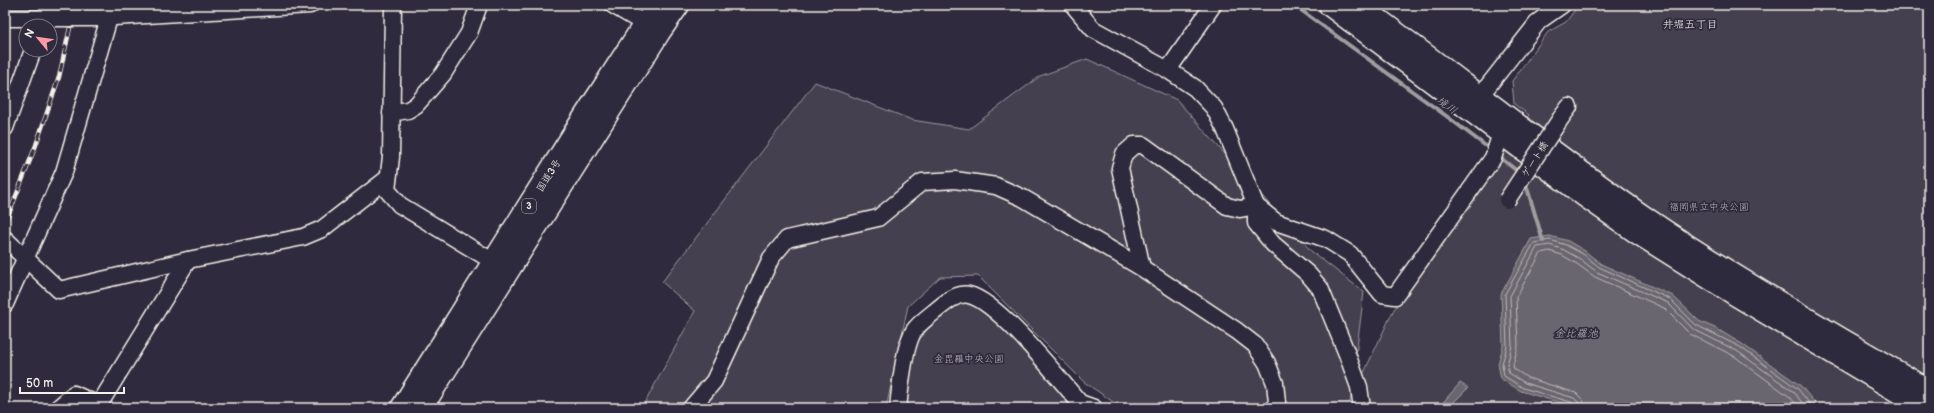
<svg xmlns="http://www.w3.org/2000/svg" width="1934" height="413" font-family="'Balsamiq Sans','Klee One',sans-serif">
  <rect width="100%" height="100%" fill="#2f2a3d"/>
  <filter id="ink" filterUnits="userSpaceOnUse"><feTurbulence type="fractalNoise" baseFrequency=".025" numOctaves="2"/><feDisplacementMap in="SourceGraphic" scale="8" xChannelSelector="R" yChannelSelector="G"/><feConvolveMatrix kernelMatrix="1 2 1 2 8 2 1 2 1" color-interpolation-filters="sRGB"/></filter>
  <g filter="url(#ink)">
    <!-- green -->
    <g fill="#454050" stroke="#9c989c">
      <polygon points="1602,5 1929,5 1929,408 1122,408 1084,382 978,276 940,277 908,306 886,408 642,408 695,311 662,282 815,82 912,120 969,129 1040,76 1087,59 1177,100 1311,251 1364,292 1350,402 1393,311 1529,115 1514,104 1512,81 1548,32 1566,22 1577,7 1593,8"/>
      <polygon points="949,300 981,300 1094,408 907,408 905,359"/>
    </g>
    <!-- water -->
    <g fill="#6a6670" stroke="#a19ea0">
      <polygon points="1550,236 1568,241 1585,251 1601,264 1673,296 1699,321 1717,329 1742,344 1801,386 1819,408 1577,408 1521,391 1501,379 1498,364 1503,346 1501,294 1531,239"/>
      <polygon points="1460,383 1468,388 1448,408 1438,408"/>
    </g>
    <g fill="none" stroke-linecap="round" stroke-linejoin="round">
      <!-- shore -->
      <g stroke="#bdb9b8" stroke-width="1">
        <polyline points="1574,408 1571,402 1523,388 1504,376 1502,364 1507,346 1505,294 1534,243 1550,240 1566,245 1583,254 1599,267 1670,299 1696,325 1740,347 1798,389 1813,408"/>
        <polyline points="1579,408 1578,402 1574,398 1525,383 1509,373 1507,365 1512,346 1510,296 1537,247 1550,245 1564,250 1580,259 1597,272 1668,303 1693,329 1737,351 1794,392 1806,408"/>
        <polyline points="1585,408 1583,400 1576,393 1528,378 1514,369 1513,365 1518,346 1516,297 1541,253 1549,251 1562,255 1577,264 1595,277 1664,308 1690,334 1734,356 1790,397 1799,408"/>
      </g>
      <!-- stream -->
      <g stroke="#a19ea0" stroke-width="4">
        <polyline points="1294,5 1449,118 1491,150"/>
        <polyline points="1498,156 1521,174"/>
        <polyline points="1525,181 1543,241"/>
      </g>
      <defs>
        <g id="street">
          <polyline points="393,5 391,157 387,190 400,205 494,262"/>
          <polyline points="613,5 645,24"/>
          <polyline points="1073,5 1093,29 1168,70 1195,88 1214,108 1225,129 1256,206 1256,223 1273,244 1308,274 1320,288 1347,354 1359,387 1362,408"/>
          <polyline points="5,18 44,18"/>
          <polyline points="98,18 310,5"/>
          <polyline points="1168,70 1213,5"/>
          <polyline points="1473,105 1539,21 1562,5"/>
          <polyline points="391,113 408,110 416,105 443,74 469,33 479,5"/>
          <polyline points="1561,118 1569,107"/>
          <polyline points="5,128 33,50"/>
          <polyline points="1256,206 1276,222 1326,239 1350,254 1382,294 1395,296 1493,158 1501,133"/>
          <polyline points="5,239 59,290 188,260 303,237 322,229 388,178"/>
          <polyline points="1142,268 1120,168 1124,154 1134,145 1143,145 1227,206 1240,209 1256,206"/>
          <polyline points="5,304 64,172 109,18 109,5"/>
          <polyline points="58,408 74,394 96,404 102,400 188,260"/>
          <polyline points="691,408 714,381 771,258 787,239 878,218 922,182 955,180 996,186 1023,198 1142,268 1237,331 1255,345 1267,363 1275,383 1277,402 1276,408"/>
          <path d="M898 408C900 390 904 341 916 328 921 322 928 317 934 312 943 305 956 292 969 295 999 302 1058 378 1080 403L1094 408"/>
        </g>
        <g id="secondary">
          <polyline points="1330,5 1584,195 1638,233 1735,294 1926,408"/>
          <path d="M1358 5C1455 76 1549 152 1648 220 1738 281 1835 335 1929 391"/>
        </g>
        <g id="highway">
          <polyline points="402,408 584,118 645,24 659,5"/>
          <polyline points="421,408 659,32 678,5"/>
        </g>
      </defs>
      <!-- street casing -->
      <use href="#street" stroke="#f4f1e8" stroke-width="19"/>
      <!-- secondary casing -->
      <use href="#secondary" stroke="#f4f1e8" stroke-width="25"/>
      <!-- highway casing -->
      <use href="#highway" stroke="#f4f1e8" stroke-width="25"/>
      <!-- street -->
      <use href="#street" stroke="#2f2a3d" stroke-width="16"/>
      <!-- secondary -->
      <use href="#secondary" stroke="#2f2a3d" stroke-width="22"/>
      <!-- highway -->
      <use href="#highway" stroke="#2f2a3d" stroke-width="22"/>
      <defs>
        <polyline id="rail" points="5,224 36,145 59,77 75,5"/>
      </defs>
      <!-- rail casing -->
      <use href="#rail" stroke="#f4f1e8" stroke-width="4.5"/>
      <!-- rail -->
      <use href="#rail" stroke="#2f2a3d" stroke-width="3" stroke-dasharray="9" stroke-linecap="butt"/>
      <defs>
        <g id="street-bridge">
          <polyline points="44,18 98,18"/>
          <polyline points="1507,200 1561,118"/>
        </g>
      </defs>
      <!-- street-bridge casing -->
      <use href="#street-bridge" stroke="#f4f1e8" stroke-width="19" stroke-linecap="butt"/>
      <!-- street-bridge -->
      <use href="#street-bridge" stroke="#2f2a3d" stroke-width="16"/>
    </g>
  </g>
  <g text-anchor="middle" stroke-width="3.5" stroke-linejoin="round" paint-order="stroke">
    <!-- shield labels -->
    <rect fill="#2f2a3d" stroke="#b9b5b5" stroke-width="1" x="522" y="199" width="14" height="14" rx="3"/>
    <g font-size="9" font-weight="bold" fill="#f4f1e8">
      <text x="529" y="209">3</text>
    </g>
    <!-- street labels -->
    <g font-size="10" fill="#f4f1e8" stroke="#2f2a3d">
      <text transform="translate(1534 159) rotate(-57)" y="4">ゲート橋</text>
      <text transform="translate(548 175) rotate(-58)" y="4">国道3号</text>
    </g>
    <!-- park labels -->
    <g font-size="10" fill="#b7b3b3" stroke="#2f2a3d">
      <text x="1709" y="210">福岡県立中央公園</text>
      <text x="969" y="362">金毘羅中央公園</text>
    </g>
    <!-- neighbourhood labels -->
    <g font-size="11" fill="#f4f1e8" stroke="#2f2a3d">
      <text x="1690" y="28">井堀五丁目</text>
    </g>
    <!-- water labels -->
    <g font-size="11" font-style="italic" fill="#b6b2b2" stroke="#2f2a3d">
      <text transform="translate(1447 105) rotate(36)" y="4">境川</text>
      <text x="1576" y="337">金比羅池</text>
    </g>
  </g>
  <!-- margin -->
  <rect width="1934" height="413" fill="none" stroke="#2f2a3d" stroke-width="20"/>
  <rect x="10" y="10" width="1914" height="393" fill="none" stroke="#f4f1e8" stroke-width="1.5" filter="url(#ink)"/>
  <!-- north arrow -->
  <g transform="translate(38 38) rotate(299)"><circle r="19" fill="#2f2a3d" stroke="#7e7a81"/>
  <path d="M0-3L7 15L0 10L-7 15Z" fill="#ff9aa2"/>
  <text y="-6" font-size="11" font-weight="bold" text-anchor="middle" fill="#f4f1e8">N</text>
  </g>
  <!-- scale -->
  <path d="M20 387v6h104v-6" fill="none" stroke="#f4f1e8" stroke-width="2"/>
  <text x="26" y="387" font-size="12" fill="#f4f1e8" stroke="#2f2a3d" stroke-width="3" paint-order="stroke">50 m</text>
</svg>
